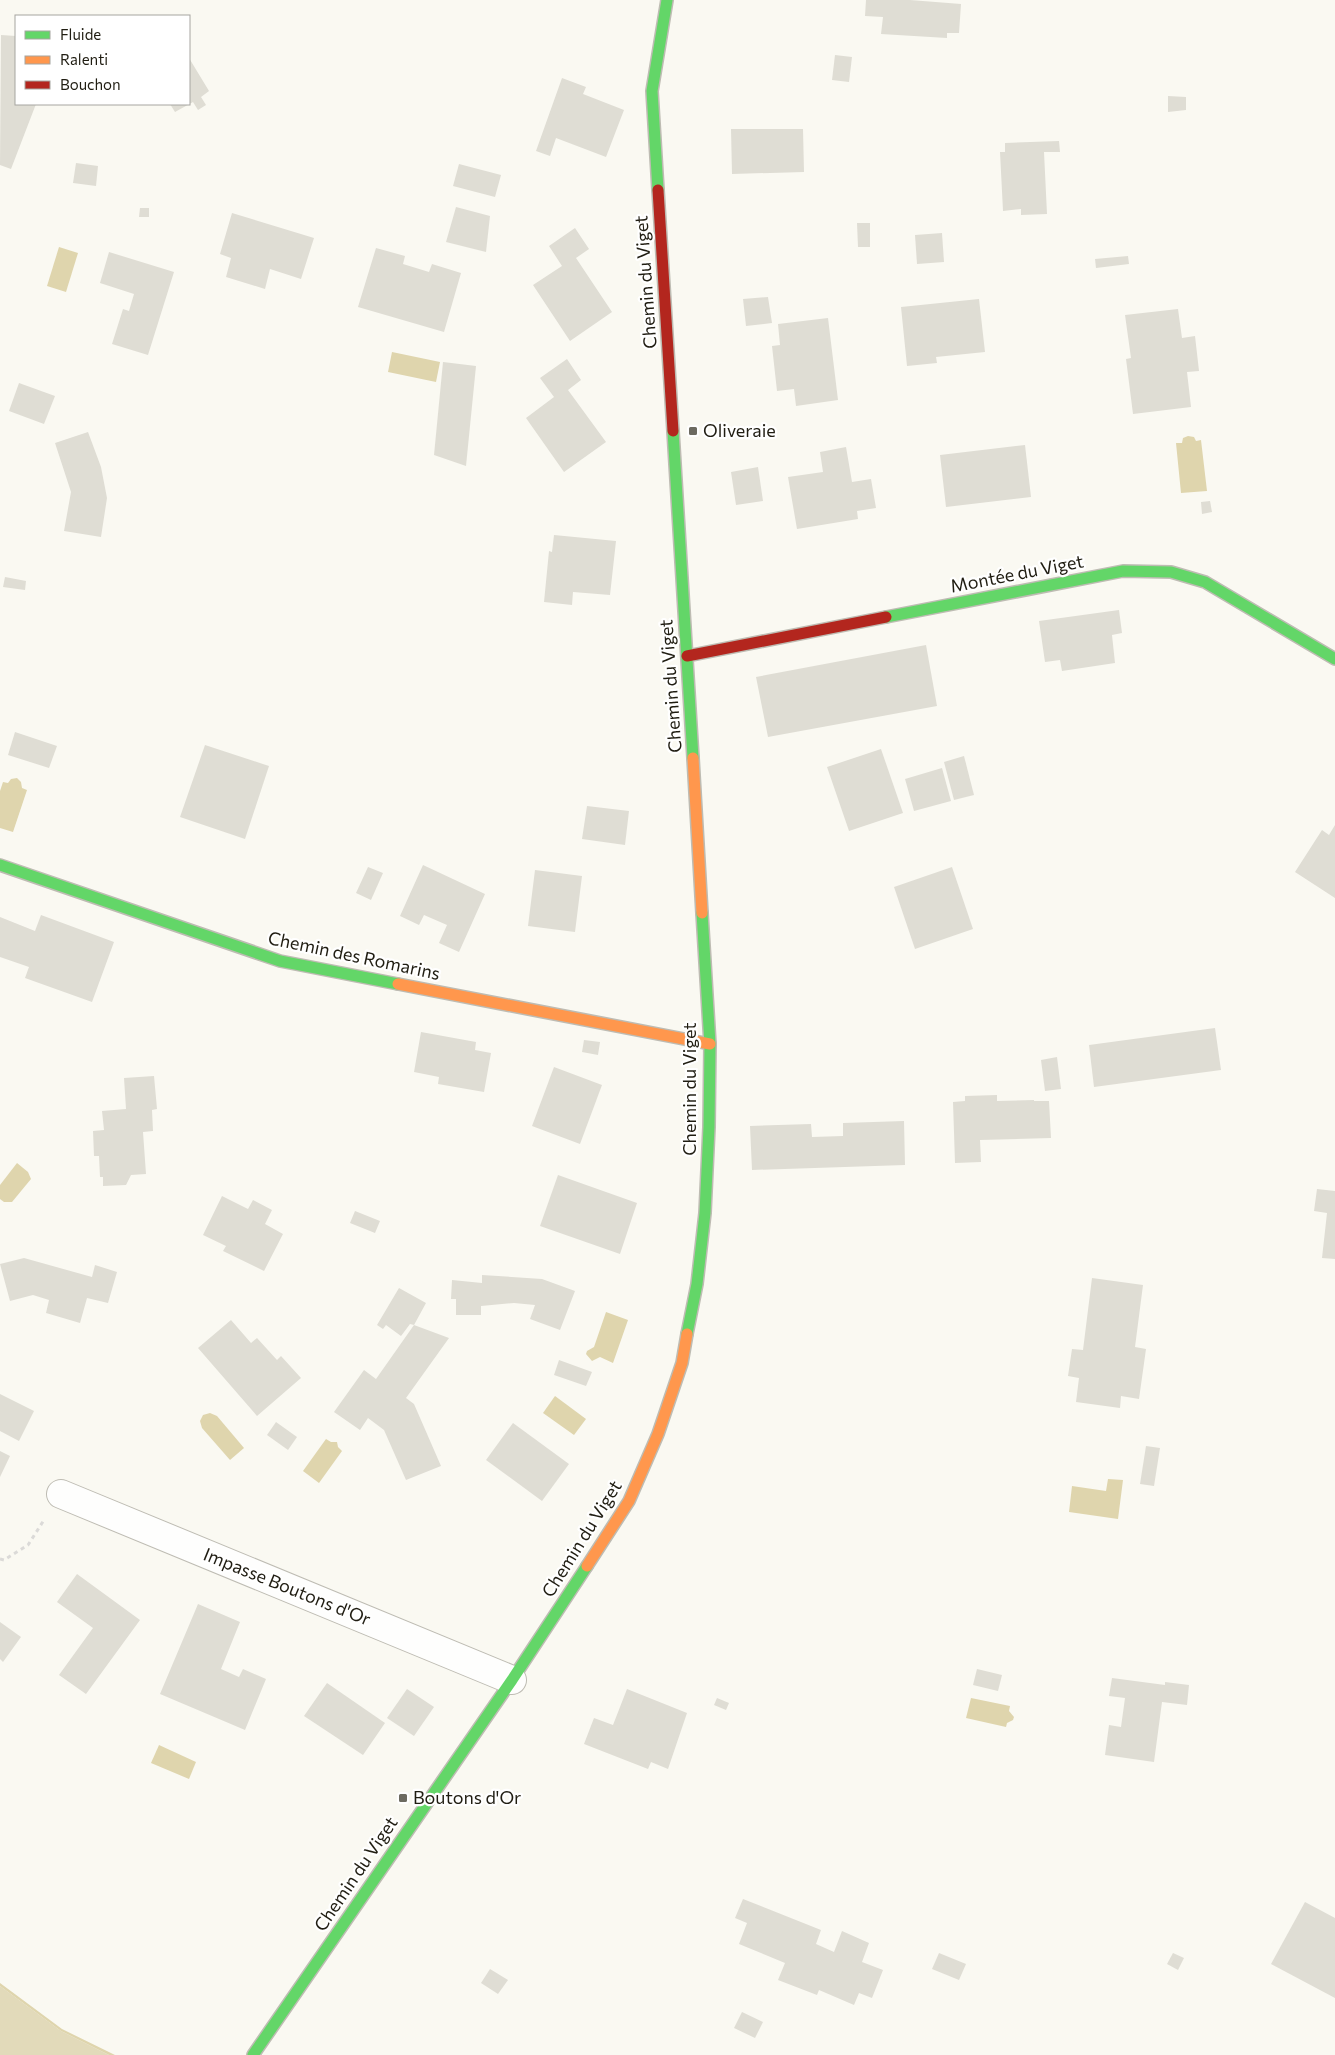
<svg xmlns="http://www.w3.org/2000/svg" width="1335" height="2055" font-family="Commissioner,sans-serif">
  <rect width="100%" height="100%" fill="#faf9f2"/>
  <!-- forest -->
  <polygon fill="#e2daba" points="0,1986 61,2031 109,2055 0,2055"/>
  <!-- water -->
  <g fill="#dfd5ad">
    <polygon points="59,247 78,253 66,292 47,286"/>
    <polygon points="392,352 440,362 436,382 388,372"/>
    <polygon points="1188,436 1194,437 1196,441 1201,440 1207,491 1181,493 1176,443 1182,443 1183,438"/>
    <polygon points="17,778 21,782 22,788 27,790 13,832 0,828 0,791 3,782 8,783 11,779"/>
    <polygon points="17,1163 28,1172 31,1179 12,1202 4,1202 0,1199 0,1185"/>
    <polygon points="606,1312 628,1320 613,1363 600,1357 592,1361 586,1354 587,1351 594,1347"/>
    <polygon points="555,1396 586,1419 574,1435 543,1413"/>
    <polygon points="210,1413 217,1416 244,1448 230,1460 202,1428 200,1421 203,1415"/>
    <polygon points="326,1439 331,1442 337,1442 338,1447 342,1451 319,1483 303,1471"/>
    <polygon points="1108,1479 1123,1480 1118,1519 1069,1512 1072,1486 1106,1491"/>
    <polygon points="971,1698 1010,1706 1009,1711 1014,1717 1013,1720 1007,1723 1006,1727 966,1718"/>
    <polygon points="159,1745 196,1762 189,1779 151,1763"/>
    <polygon points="0,1983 62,2029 115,2055 109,2055 61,2031 0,1986"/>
  </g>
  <!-- building -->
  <g fill="#dfddd4">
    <polygon points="866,0 910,0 961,4 959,33 947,33 947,38 881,34 883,17 865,16"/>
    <polygon points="1,35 16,36 16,104 36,104 11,169 0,165"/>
    <polygon points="835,55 852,57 849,82 832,80"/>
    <polygon points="189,58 209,91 201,97 206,105 198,110 193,102 175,112 170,104 189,104"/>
    <polygon points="562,78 586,87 583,94 624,110 606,157 556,138 550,156 536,151"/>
    <polygon points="1168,96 1186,97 1186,110 1168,112"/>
    <polygon points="731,129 803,129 804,172 732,174"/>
    <polygon points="1059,141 1060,152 1044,152 1047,214 1021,215 1021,209 1003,211 1000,152 1005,152 1005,143"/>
    <polygon points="76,163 98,166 96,186 73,183"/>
    <polygon points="459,164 501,175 495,197 453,186"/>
    <polygon points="456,207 490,216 486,252 446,242"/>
    <polygon points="140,208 149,208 149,217 139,217"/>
    <polygon points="232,213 314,238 301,279 270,269 265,289 226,277 231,258 220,254"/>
    <polygon points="857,223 870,223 870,247 858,247"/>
    <polygon points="575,228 589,249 576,258 612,312 570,341 533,285 562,266 549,246"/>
    <polygon points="942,233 944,262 917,264 915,235"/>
    <polygon points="376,248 405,256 403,264 429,272 432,264 461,273 444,332 358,307"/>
    <polygon points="109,252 174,272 148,355 112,344 123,309 129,311 134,294 100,283"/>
    <polygon points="1128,256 1129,264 1096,268 1095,259"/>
    <polygon points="768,297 772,323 746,326 743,299"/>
    <polygon points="979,299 985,352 936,357 937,363 907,366 901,307"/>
    <polygon points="1178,309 1182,338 1195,336 1199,371 1187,372 1191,407 1133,414 1126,359 1131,358 1125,315"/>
    <polygon points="828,318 838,400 796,406 794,389 777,391 772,346 780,345 778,324"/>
    <polygon points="567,359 581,380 568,390 606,442 564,472 526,418 554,397 540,378"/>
    <polygon points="443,362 476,366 466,466 434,455"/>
    <polygon points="19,383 55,396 44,424 9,411"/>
    <polygon points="88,432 101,467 107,498 101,537 64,531 71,492 55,443"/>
    <polygon points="1025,445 1031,497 946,507 940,455"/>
    <polygon points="846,447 852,482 871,479 876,508 857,511 858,519 797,529 788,477 823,472 820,452"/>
    <polygon points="758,467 763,501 736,505 731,472"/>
    <polygon points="1210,501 1212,512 1202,514 1201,502"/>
    <polygon points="554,535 616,541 610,595 573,592 572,605 544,602 549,551 552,552"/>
    <polygon points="5,577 26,581 25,590 3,587"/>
    <polygon points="1119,610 1122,633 1112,635 1115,663 1062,671 1060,660 1045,662 1039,621"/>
    <polygon points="926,645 937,706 768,737 756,677"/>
    <polygon points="15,732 57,746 49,768 8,755"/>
    <polygon points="205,745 269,766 245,839 180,817"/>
    <polygon points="881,749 903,813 849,831 827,767"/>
    <polygon points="964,756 974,795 954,800 944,762"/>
    <polygon points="942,768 951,801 914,811 905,779"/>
    <polygon points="587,806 629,811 625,845 582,839"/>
    <polygon points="1335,825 1335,898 1295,872 1322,830 1329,835"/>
    <polygon points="423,865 485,894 459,952 439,943 447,925 424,915 419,925 400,916"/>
    <polygon points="368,867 383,873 371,900 356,893"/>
    <polygon points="952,867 973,929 915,949 894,887"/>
    <polygon points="535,870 582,876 575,932 528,926"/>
    <polygon points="41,915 114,942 92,1002 25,978 29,967 0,957 0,917 35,931"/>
    <polygon points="1215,1028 1221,1070 1094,1087 1089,1045"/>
    <polygon points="421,1032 476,1042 475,1050 491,1053 484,1092 438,1084 439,1077 414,1072"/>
    <polygon points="584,1040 600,1042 598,1055 582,1052"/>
    <polygon points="1057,1057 1061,1089 1045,1091 1041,1060"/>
    <polygon points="554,1067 602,1085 580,1144 532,1126"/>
    <polygon points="154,1076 157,1109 152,1110 153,1131 143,1132 146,1174 131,1175 126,1185 103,1186 103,1177 100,1177 99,1156 94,1156 93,1131 104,1130 102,1111 126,1109 124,1078"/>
    <polygon points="997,1095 997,1101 1034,1100 1034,1101 1049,1101 1051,1138 980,1140 981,1162 955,1163 953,1102 965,1101 965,1096"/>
    <polygon points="904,1121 905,1165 752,1170 750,1126 811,1124 812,1137 843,1136 843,1123"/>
    <polygon points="558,1175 637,1203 620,1254 540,1226"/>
    <polygon points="1317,1189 1335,1191 1335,1259 1322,1258 1327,1213 1314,1211"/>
    <polygon points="222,1196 248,1209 253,1200 272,1210 265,1224 283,1234 264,1271 223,1251 226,1246 203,1235"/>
    <polygon points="355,1211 380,1221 375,1233 350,1223"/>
    <polygon points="24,1258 92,1277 95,1265 117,1272 108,1303 87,1298 80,1323 46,1313 49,1300 33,1295 10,1301 0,1264"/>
    <polygon points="482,1275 542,1279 575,1291 560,1330 530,1319 535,1305 514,1303 481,1306 481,1315 456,1315 456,1299 451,1299 452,1280 482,1283"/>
    <polygon points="1092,1278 1143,1285 1135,1347 1146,1349 1139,1399 1121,1396 1120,1408 1076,1402 1079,1378 1068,1376 1072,1349 1083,1350"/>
    <polygon points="399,1288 426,1303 414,1325 449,1338 406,1398 414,1404 441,1466 406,1480 384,1430 368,1418 360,1430 334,1412 364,1370 376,1379 414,1325 410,1324 401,1336 386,1325 383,1329 377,1325"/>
    <polygon points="231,1320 251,1343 257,1338 277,1360 281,1356 301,1378 257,1416 198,1348"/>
    <polygon points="559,1360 592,1372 586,1386 554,1375"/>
    <polygon points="0,1394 34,1411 19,1441 0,1431"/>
    <polygon points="276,1422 297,1437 288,1450 267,1435"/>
    <polygon points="513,1423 569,1464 542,1501 486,1460"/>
    <polygon points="1146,1446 1160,1448 1154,1486 1140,1484"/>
    <polygon points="0,1451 10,1456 0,1477"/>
    <polygon points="77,1574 140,1620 86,1694 59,1675 93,1628 57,1602"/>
    <polygon points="198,1604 240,1622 221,1669 239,1677 243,1669 266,1679 245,1730 160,1694"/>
    <polygon points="0,1622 21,1637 3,1662 0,1659"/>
    <polygon points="977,1669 1002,1675 998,1691 973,1685"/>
    <polygon points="1112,1678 1165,1685 1165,1682 1189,1685 1187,1705 1162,1702 1154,1762 1105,1755 1109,1725 1121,1727 1125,1698 1109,1696"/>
    <polygon points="327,1683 385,1723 363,1755 304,1716"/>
    <polygon points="407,1689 434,1707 414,1736 387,1718"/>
    <polygon points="627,1689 687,1713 668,1769 651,1762 648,1769 584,1744 594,1718 613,1725"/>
    <polygon points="717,1698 729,1703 726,1710 714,1705"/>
    <polygon points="743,1899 821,1930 816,1944 834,1952 842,1931 869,1943 862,1962 883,1970 872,1998 859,1993 854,2005 819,1990 817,1995 778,1980 785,1963 739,1944 747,1923 735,1918"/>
    <polygon points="1305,1902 1335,1918 1335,1998 1271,1964"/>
    <polygon points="939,1953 966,1964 959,1980 932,1969"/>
    <polygon points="1173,1953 1184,1958 1178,1970 1167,1964"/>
    <polygon points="490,1969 508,1980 498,1994 481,1983"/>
    <polygon points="742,2012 763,2022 755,2038 734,2028"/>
  </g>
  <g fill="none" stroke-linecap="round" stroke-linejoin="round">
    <defs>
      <polyline id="street" points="61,1494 512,1680"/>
      <g id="fast">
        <polyline points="658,190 652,91 667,0"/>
        <polyline points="673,431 693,758"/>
        <polyline points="886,617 1123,571 1171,572 1205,582 1335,659"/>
        <polyline points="0,865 280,961 398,984"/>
        <polyline points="687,1334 697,1284 705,1213 709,1127 710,1044 702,913"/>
        <polyline points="253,2055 512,1680 587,1566"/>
      </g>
      <g id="slow">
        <polyline points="693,758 702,913"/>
        <polyline points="398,984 710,1044"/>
        <polyline points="587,1566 629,1501 658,1434 682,1363 687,1334"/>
      </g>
      <g id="jam">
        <polyline points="658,190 673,431"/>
        <polyline points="687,656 886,617"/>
      </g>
    </defs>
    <!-- street casing -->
    <use href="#street" stroke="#bebcb3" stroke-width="30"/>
    <!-- fast casing -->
    <use href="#fast" stroke="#bebcb3" stroke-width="14"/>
    <!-- slow casing -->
    <use href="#slow" stroke="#bebcb3" stroke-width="14"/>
    <!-- jam casing -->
    <use href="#jam" stroke="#bebcb3" stroke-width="14"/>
    <!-- path -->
    <polyline stroke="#dbdad8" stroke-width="3" stroke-dasharray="4 4" stroke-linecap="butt" points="0,1559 4,1560 28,1545 44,1520"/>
    <!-- street -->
    <use href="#street" stroke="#fefefd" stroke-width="28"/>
    <!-- fast -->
    <use href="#fast" stroke="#63d668" stroke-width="11"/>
    <!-- slow -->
    <use href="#slow" stroke="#ff974d" stroke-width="11"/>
    <!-- jam -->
    <use href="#jam" stroke="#b3261e" stroke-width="11"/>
  </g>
  <!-- markers -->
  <g fill="#6c6a60" stroke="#fff" stroke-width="2">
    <rect x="688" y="426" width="10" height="10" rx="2.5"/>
    <rect x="398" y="1793" width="10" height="10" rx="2.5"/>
  </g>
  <g text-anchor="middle" stroke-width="4.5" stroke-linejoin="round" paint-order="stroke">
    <!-- street labels -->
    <g font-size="18" fill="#201d12" stroke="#fff">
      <text transform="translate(646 282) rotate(-94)" y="6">Chemin du Viget</text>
      <text transform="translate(1017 574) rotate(-11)" y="6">Montée du Viget</text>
      <text transform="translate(671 686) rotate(-94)" y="6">Chemin du Viget</text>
      <text transform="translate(354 956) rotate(12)" y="6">Chemin des Romarins</text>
      <text transform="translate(690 1089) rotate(-90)" y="6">Chemin du Viget</text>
      <text transform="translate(582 1539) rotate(-58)" y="6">Chemin du Viget</text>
      <text transform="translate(287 1587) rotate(22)" y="6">Impasse Boutons d'Or</text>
      <text transform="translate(356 1874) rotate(-56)" y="6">Chemin du Viget</text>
    </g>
    <!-- poi labels -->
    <g font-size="18" fill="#201d12" stroke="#fff" text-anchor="start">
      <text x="703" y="437">Oliveraie</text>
      <text x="413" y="1804">Boutons d'Or</text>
    </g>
  </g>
  <!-- legend -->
  <rect x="15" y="15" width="175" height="90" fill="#ffffff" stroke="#a6a5a0"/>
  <rect x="25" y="31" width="25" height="8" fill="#63d668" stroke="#a6a5a0"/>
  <text x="60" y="40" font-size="15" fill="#201d12">Fluide</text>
  <rect x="25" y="56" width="25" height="8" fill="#ff974d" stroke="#a6a5a0"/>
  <text x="60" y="65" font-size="15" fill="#201d12">Ralenti</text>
  <rect x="25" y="81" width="25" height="8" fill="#b3261e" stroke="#a6a5a0"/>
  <text x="60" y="90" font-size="15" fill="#201d12">Bouchon</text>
</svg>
